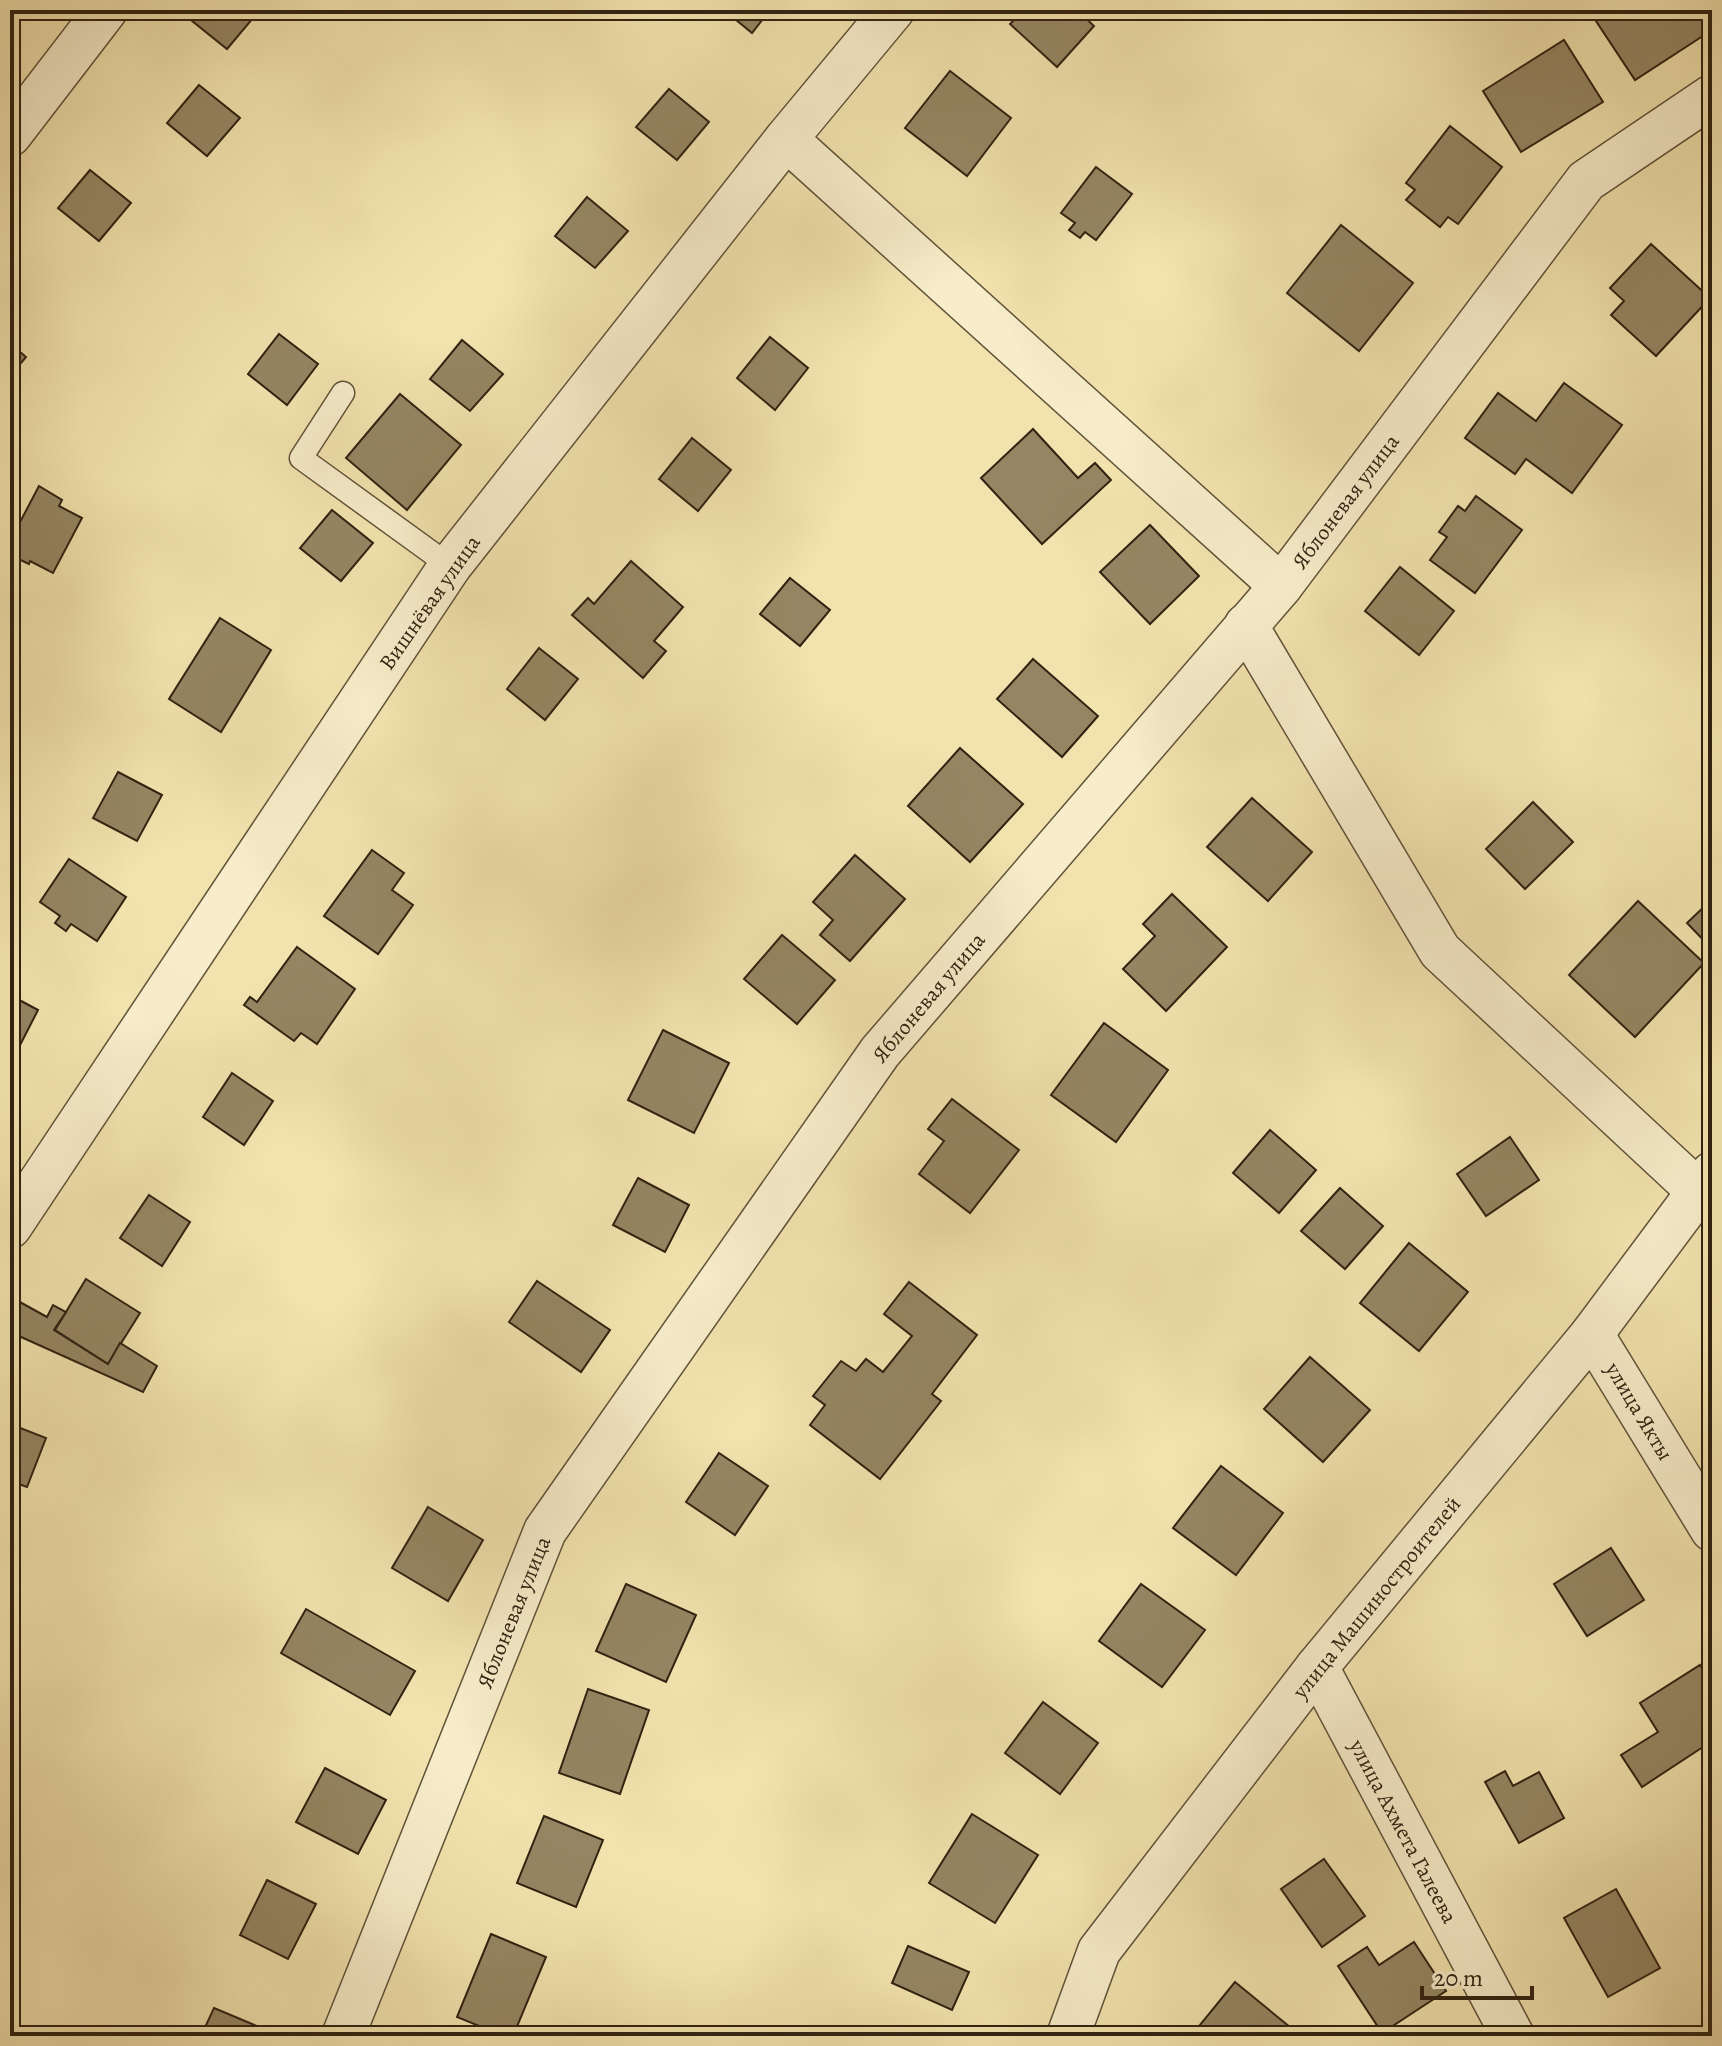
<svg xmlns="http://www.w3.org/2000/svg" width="1722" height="2046" font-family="Alegreya,serif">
  <rect width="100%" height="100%" fill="#f2e3ae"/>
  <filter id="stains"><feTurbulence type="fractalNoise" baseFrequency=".0025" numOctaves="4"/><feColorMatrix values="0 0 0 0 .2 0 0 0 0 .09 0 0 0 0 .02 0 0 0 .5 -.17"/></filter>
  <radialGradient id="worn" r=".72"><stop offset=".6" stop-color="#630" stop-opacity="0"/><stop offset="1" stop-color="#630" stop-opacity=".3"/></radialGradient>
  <!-- building -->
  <g fill="#958663" stroke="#302211" stroke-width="2">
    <polygon points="191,10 258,10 259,11 227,49 186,16"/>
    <polygon points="724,10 770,10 752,33"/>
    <polygon points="1018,10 1077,10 1094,26 1057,67 1010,24 1021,13"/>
    <polygon points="1593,10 1702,10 1712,25 1712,30 1635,80 1590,12"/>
    <polygon points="1564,40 1603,102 1521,152 1483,91"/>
    <polygon points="950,71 1011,118 967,176 905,128"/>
    <polygon points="199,85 240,118 207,156 167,123"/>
    <polygon points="669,89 709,122 677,160 636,127"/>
    <polygon points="1450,126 1502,167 1458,224 1448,217 1440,227 1406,200 1415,190 1406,183"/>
    <polygon points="1096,167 1132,194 1096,240 1085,232 1080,238 1069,230 1075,223 1061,213"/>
    <polygon points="90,170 131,203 99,241 58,208"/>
    <polygon points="587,197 628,231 595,268 555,236"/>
    <polygon points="1341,225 1413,283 1359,351 1287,293"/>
    <polygon points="1651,244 1710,298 1656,356 1611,315 1624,301 1610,288"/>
    <polygon points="279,334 318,364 287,405 248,374"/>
    <polygon points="770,337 808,368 775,410 737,378"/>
    <polygon points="462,340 503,374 470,411 430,379"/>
    <polygon points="10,343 26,357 10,376"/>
    <polygon points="1564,383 1622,425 1572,493 1526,459 1515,474 1465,438 1498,393 1536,421"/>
    <polygon points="400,394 461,445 407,510 346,458"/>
    <polygon points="1033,429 1078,478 1095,463 1111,480 1042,544 981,478"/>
    <polygon points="692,438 731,470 698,511 659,479"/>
    <polygon points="39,486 62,500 59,506 82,518 53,573 30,561 29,564 10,555 10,520 19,524"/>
    <polygon points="1476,496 1522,530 1475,593 1430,560 1447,537 1439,532 1458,506 1465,511"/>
    <polygon points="332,510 373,543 341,581 300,548"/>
    <polygon points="1150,525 1199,576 1150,624 1100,572"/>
    <polygon points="631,561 683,607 654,641 666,651 643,678 572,615 588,598 594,604"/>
    <polygon points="1400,567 1454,611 1419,655 1365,611"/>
    <polygon points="790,578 830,610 800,646 760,614"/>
    <polygon points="220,618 271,650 221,732 169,699"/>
    <polygon points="539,648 578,679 545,720 507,689"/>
    <polygon points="1033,659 1098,716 1062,757 997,699"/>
    <polygon points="960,748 1023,804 970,862 908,806"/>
    <polygon points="118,772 162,795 137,841 93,818"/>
    <polygon points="1252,798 1312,852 1268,901 1207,847"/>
    <polygon points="1533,802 1573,842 1525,889 1486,849"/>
    <polygon points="372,850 404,873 392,890 413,905 378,954 324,916"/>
    <polygon points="855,855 905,899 850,961 820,935 833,920 813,902"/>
    <polygon points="69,859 126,897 97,941 71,924 66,931 55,923 60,916 40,902"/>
    <polygon points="1172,894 1227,947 1166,1011 1123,969 1155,936 1143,924"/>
    <polygon points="1712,899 1712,949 1687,923"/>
    <polygon points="1638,901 1704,963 1635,1037 1569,975"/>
    <polygon points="782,935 835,980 797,1024 744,979"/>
    <polygon points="297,947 355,989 317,1044 301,1033 294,1041 244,1005 250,997 257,1002"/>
    <polygon points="10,995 38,1010 14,1057 10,1055"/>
    <polygon points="1104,1023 1168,1070 1116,1142 1051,1095"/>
    <polygon points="663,1030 729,1063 694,1133 628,1100"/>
    <polygon points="232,1073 273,1101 244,1145 203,1117"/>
    <polygon points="952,1099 1019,1150 970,1213 919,1174 944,1141 928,1129"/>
    <polygon points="1270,1130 1316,1170 1279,1213 1233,1173"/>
    <polygon points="1510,1137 1539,1180 1486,1216 1457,1174"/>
    <polygon points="638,1178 689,1205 665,1252 613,1225"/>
    <polygon points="1340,1188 1383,1226 1345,1269 1301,1231"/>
    <polygon points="149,1195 190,1222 162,1266 120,1238"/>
    <polygon points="1409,1243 1468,1292 1419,1351 1360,1303"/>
    <polygon points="86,1279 140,1313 108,1364 55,1330"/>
    <polygon points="537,1281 610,1330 581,1372 509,1322"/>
    <polygon points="909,1282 977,1335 932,1394 941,1401 880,1479 810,1425 825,1405 813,1396 841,1361 856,1371 866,1359 883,1372 912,1336 884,1314"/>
    <polygon points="18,1301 47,1317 53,1305 66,1312 54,1330 108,1364 120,1343 157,1366 143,1392 10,1332 10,1317"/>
    <polygon points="1310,1357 1370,1410 1323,1462 1264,1409"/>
    <polygon points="10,1424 46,1438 27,1487 10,1481"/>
    <polygon points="719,1453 768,1486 735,1535 686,1502"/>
    <polygon points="1221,1466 1283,1513 1236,1575 1173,1528"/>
    <polygon points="428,1507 483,1540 448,1601 392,1568"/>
    <polygon points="1611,1548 1644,1600 1587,1636 1554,1584"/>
    <polygon points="626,1584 696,1615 666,1682 596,1651"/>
    <polygon points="1141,1584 1205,1630 1162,1687 1099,1641"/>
    <polygon points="306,1609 415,1671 390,1715 281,1653"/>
    <polygon points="1700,1665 1712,1684 1712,1741 1642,1787 1621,1755 1658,1732 1640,1703"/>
    <polygon points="588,1689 649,1710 620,1794 559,1773"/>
    <polygon points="1043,1702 1098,1743 1060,1794 1005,1753"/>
    <polygon points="325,1768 386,1800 358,1854 296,1822"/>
    <polygon points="1505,1771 1513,1786 1539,1772 1564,1818 1519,1843 1485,1782"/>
    <polygon points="972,1814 1038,1855 995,1923 929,1883"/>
    <polygon points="544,1816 603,1840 576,1907 517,1883"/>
    <polygon points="1324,1859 1365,1916 1322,1947 1281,1889"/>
    <polygon points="267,1880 316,1904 288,1959 240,1935"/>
    <polygon points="1616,1889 1660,1968 1608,1997 1564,1918"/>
    <polygon points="491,1934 546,1957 513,2036 504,2036 457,2017"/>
    <polygon points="1414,1942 1446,1991 1382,2033 1338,1966 1367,1947 1379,1965"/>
    <polygon points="908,1946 969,1972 952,2010 892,1983"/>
    <polygon points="1235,1982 1296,2032 1293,2036 1191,2036"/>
    <polygon points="214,2008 271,2032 269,2036 201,2036"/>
  </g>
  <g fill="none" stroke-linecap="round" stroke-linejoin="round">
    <defs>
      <polyline id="lane" points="343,393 301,458 450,566"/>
      <g id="street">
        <polyline points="10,135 106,10"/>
        <polyline points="786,139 1281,586"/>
        <polyline points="1246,625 1440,951 1698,1191"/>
        <polyline points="10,1227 450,566 786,139 893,10"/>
        <polyline points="1592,1334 1712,1530"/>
        <polyline points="1317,1667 1513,2036"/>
        <polyline points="343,2036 545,1531 880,1052 1281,586 1586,181 1712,96"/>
        <polyline points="1068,2036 1099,1951 1317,1667 1592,1334 1712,1173"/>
      </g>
    </defs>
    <!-- lane casing -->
    <use href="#lane" stroke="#605238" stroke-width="25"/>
    <!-- street casing -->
    <use href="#street" stroke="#605238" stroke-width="45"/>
    <!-- lane -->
    <use href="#lane" stroke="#f7edca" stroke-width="22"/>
    <!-- street -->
    <use href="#street" stroke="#f7edca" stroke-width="42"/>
  </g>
  <g text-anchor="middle" stroke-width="6" stroke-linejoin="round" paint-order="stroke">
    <!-- street labels -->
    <g font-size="22" fill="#302211" stroke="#f7edca">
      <text transform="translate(1345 501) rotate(-53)" y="8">Яблоневая улица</text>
      <text transform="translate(429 602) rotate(-55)" y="8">Вишнёвая улица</text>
      <text transform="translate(928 997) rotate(-50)" y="8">Яблоневая улица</text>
      <text transform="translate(1640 1411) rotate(59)" y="8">улица Якты</text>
      <text transform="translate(1376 1597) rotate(-51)" y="8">улица Машиностроителей</text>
      <text transform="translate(513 1612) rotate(-68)" y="8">Яблоневая улица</text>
      <text transform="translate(1404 1831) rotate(62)" y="8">улица Ахмета Галеева</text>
    </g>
  </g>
  <!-- margin -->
  <rect width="1722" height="2046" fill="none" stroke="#f2e3ae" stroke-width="40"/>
  <rect x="12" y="12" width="1698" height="2022" fill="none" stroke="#302211" stroke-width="4"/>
  <rect x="20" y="20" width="1682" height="2006" fill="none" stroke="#302211" stroke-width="2"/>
  <!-- scale -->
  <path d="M1422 1986v12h110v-12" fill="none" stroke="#302211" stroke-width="4"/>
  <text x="1434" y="1986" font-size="24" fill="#302211" stroke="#f7edca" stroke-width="6" paint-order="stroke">20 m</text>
  <rect width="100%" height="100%" filter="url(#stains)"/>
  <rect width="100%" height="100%" fill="url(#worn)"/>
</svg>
